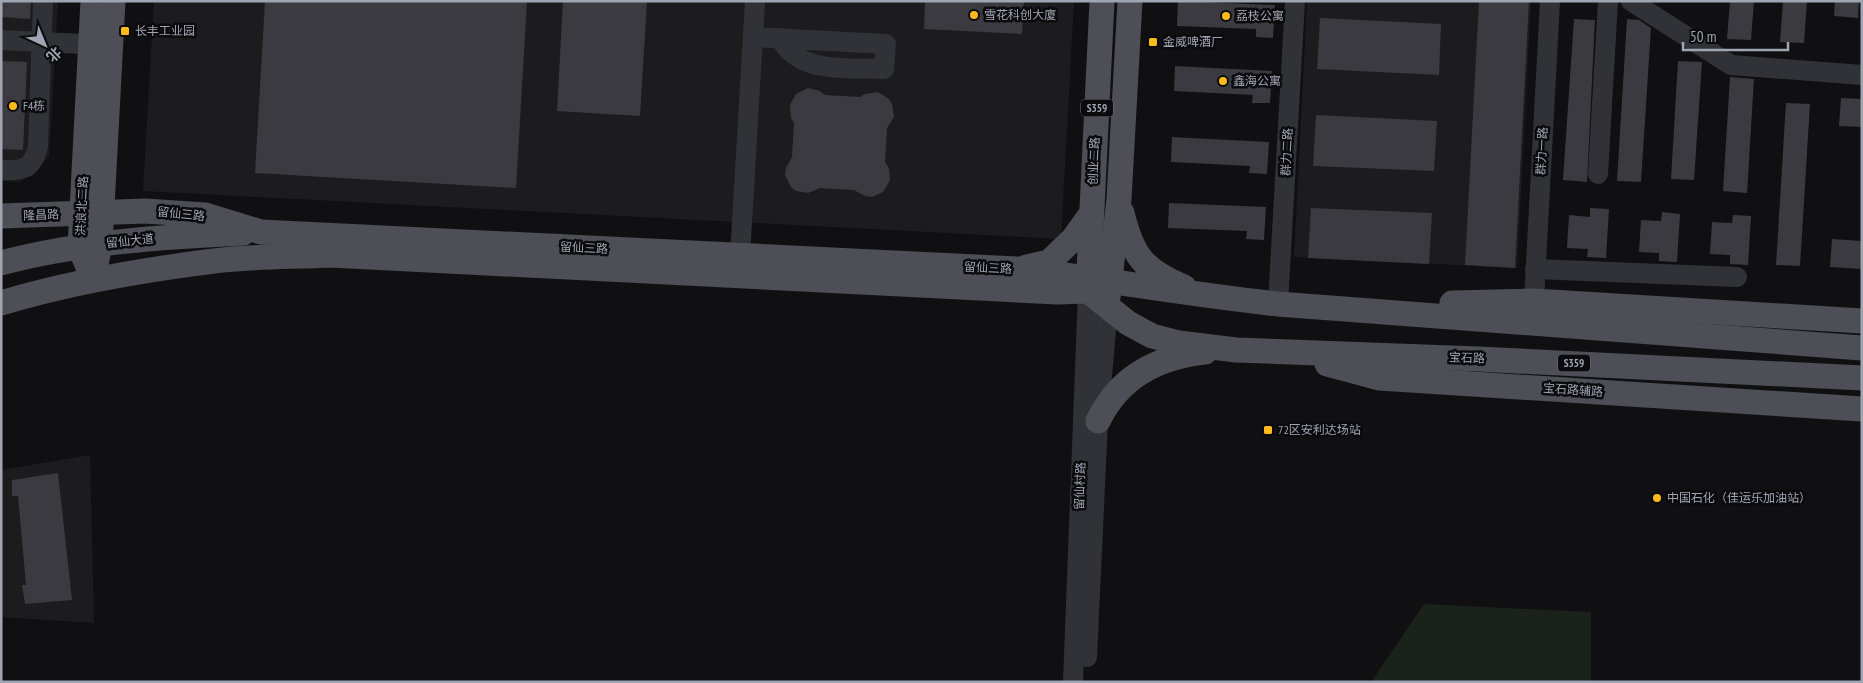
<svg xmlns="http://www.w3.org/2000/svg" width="1863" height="683" font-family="'PT Sans Narrow','Noto Sans SC',sans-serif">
  <rect width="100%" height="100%" fill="#101012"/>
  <!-- built -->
  <g fill="#1c1c1f">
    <polygon points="1,1 58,1 49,157 21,182 1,181"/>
    <polygon points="154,1 1074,1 1061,239 143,191"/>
    <polygon points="1307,1 1531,1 1517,268 1294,257"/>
    <polygon points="90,455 94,623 1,617 1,470"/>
  </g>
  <!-- green -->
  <polygon fill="#1a221b" points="1424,604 1591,612 1591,682 1371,682"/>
  <!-- building -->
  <g fill="#3a3a40">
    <polygon points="1,1 31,1 30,19 1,17"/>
    <polygon points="265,1 527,1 516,188 255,173"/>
    <polygon points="563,1 647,1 640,116 557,111"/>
    <polygon points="925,1 1024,1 1022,34 924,29"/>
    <polygon points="1178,1 1275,5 1273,38 1256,37 1256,29 1177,26"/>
    <polygon points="1479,1 1529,1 1515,268 1465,265"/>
    <polygon points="1730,1 1754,1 1751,40 1727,39"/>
    <polygon points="1783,1 1807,1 1804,43 1780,42"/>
    <polygon points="1835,1 1859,1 1858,18 1834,16"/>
    <polygon points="1320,18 1441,24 1439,75 1317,69"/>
    <polygon points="1574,19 1595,20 1587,182 1563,180"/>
    <polygon points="1627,19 1639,20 1651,28 1641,182 1617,181"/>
    <polygon points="1,61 27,62 23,150 1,149"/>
    <polygon points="1678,61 1702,62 1694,180 1671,179"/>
    <polygon points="1175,66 1272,71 1270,103 1252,103 1253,95 1174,91"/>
    <polygon points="1730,77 1754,79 1747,193 1723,191"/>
    <polygon points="808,88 820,91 825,95 860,97 865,94 878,92 889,99 892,104 894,117 887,128 885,162 889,168 890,180 883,192 872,197 865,196 854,190 820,188 808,193 796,191 791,187 785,175 786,168 792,157 794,123 791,118 790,105 796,94"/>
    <polygon points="1841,98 1862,99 1862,127 1839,126"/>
    <polygon points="1786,103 1810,104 1800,266 1776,265"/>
    <polygon points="1316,115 1437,121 1434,171 1313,166"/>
    <polygon points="1172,137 1269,142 1267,174 1249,173 1250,166 1171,162"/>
    <polygon points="1169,203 1266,207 1264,240 1246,239 1247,231 1168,228"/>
    <polygon points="1311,208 1432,213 1429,264 1308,258"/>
    <polygon points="1590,208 1609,209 1606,258 1587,257 1588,249 1567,248 1569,215 1590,217"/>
    <polygon points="1662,212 1680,214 1677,262 1659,261 1659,253 1639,252 1641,220 1661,221"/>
    <polygon points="1733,215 1751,216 1748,265 1730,264 1730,255 1710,254 1712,222 1732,223"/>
    <polygon points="1832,239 1862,241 1862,269 1830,267"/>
    <polygon points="58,473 72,600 25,604 22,585 26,585 18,496 12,496 12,480"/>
  </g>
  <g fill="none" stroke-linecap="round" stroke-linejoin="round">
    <!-- minor -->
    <g stroke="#313237" stroke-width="20">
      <polyline points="1631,1 1731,65 1862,75"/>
      <path d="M753 37 886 44 884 69C848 67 799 75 780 38"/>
      <polyline points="1,40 104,45"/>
      <path d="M1 170C24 171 33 169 38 146L43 1"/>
      <polyline points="1598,174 1608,1"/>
      <polyline points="740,256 755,1"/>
      <polyline points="1535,269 1737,277"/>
      <polyline points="1534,301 1550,1"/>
      <polyline points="1278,304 1295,1"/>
      <polyline points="1087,657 1098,421 1108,307"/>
      <polyline points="1073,682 1088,291"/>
    </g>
    <!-- major -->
    <g stroke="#4d4e56" stroke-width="25">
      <path d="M1122 213C1132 255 1143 270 1184 287"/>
      <path d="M1 216 145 211 205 215 261 232 1017 269C1104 279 1190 295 1278 304L1862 348"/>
      <path d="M1 263C80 242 162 237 243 233"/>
      <polyline points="1027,267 1049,262 1073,239 1091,214"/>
      <polyline points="93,279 80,248 93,1"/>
      <polyline points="93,279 100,244 113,1"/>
      <polyline points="1088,291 1128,323 1152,336 1179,343 1236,350 1478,359 1862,378"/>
      <polyline points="1088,291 1102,1"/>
      <polyline points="1108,297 1119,199 1130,1"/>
      <path d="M1 303C70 282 142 270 214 261 252 256 292 257 331 255L1057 292 1088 291"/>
      <polyline points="1452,303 1534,301 1862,321"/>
      <polyline points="1327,364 1379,378 1862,409"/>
      <path d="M1098 421C1119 377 1157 357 1205 352"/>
    </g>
  </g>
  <!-- markers -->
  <g fill="#ffbb1b" stroke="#0b0b0d" stroke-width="2">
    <circle cx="974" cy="15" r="5"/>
    <circle cx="1226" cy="16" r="5"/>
    <rect x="120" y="26" width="10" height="10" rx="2.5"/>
    <rect x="1148" y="37" width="10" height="10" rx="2.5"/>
    <circle cx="1223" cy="81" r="5"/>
    <circle cx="13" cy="106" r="5"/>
    <rect x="1263" y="425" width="10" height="10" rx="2.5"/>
    <circle cx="1657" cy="498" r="5"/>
  </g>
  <g text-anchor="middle" stroke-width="5" stroke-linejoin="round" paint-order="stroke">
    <!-- shield labels -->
    <g fill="#0b0b0d" stroke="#737782" stroke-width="1">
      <rect x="1081" y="99.5" width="32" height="17" rx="4"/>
      <rect x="1558" y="354.5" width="32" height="17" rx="4"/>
    </g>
    <g font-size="11" font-weight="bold" fill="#a0a5b4">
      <text x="1097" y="112">S359</text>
      <text x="1574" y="367">S359</text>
    </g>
    <!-- poi labels -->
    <g font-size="12" fill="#a0a5b4" stroke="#0b0b0d" text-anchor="start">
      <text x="984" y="19">雪花科创大廈</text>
      <text x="1236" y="20">荔枝公寓</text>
      <text x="135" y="35">长丰工业园</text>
      <text x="1163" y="46">金威啤酒厂</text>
      <text x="1233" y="85">鑫海公寓</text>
      <text x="23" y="110">F4栋</text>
      <text x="1278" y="434">72区安利达场站</text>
      <text x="1667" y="502">中国石化（佳运乐加油站）</text>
    </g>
    <!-- street labels -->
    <g font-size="12" fill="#a0a5b4" stroke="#0b0b0d">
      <text transform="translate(1542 151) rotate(-87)" y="4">群力一路</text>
      <text transform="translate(1287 152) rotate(-87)" y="4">群力二路</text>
      <text transform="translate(1094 161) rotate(-87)" y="4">创业二路</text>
      <text transform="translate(82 206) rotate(-87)" y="4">洪浪北二路</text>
      <text transform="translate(181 214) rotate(6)" y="4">留仙三路</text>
      <text transform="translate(41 215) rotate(-2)" y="4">隆昌路</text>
      <text transform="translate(130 241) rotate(-6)" y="4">留仙大道</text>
      <text transform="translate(584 248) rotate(3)" y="4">留仙三路</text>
      <text transform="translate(988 268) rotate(3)" y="4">留仙三路</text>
      <text transform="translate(1467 358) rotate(2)" y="4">宝石路</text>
      <text transform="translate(1573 390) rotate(4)" y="4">宝石路辅路</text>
      <text transform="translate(1080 486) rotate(-88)" y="4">留仙村路</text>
    </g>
  </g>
  <!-- border -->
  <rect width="1863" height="683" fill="none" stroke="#a0a5b4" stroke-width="5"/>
  <!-- north arrow -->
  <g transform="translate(45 45) rotate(136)" stroke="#0b0b0d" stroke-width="4" paint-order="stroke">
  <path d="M0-4L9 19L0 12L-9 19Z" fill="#a0a5b4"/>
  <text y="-8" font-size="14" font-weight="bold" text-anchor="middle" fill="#a0a5b4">北</text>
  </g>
  <!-- scale -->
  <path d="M1683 42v8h105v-8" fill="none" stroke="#a0a5b4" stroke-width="2.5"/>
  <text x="1690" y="42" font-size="15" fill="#a0a5b4" stroke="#0b0b0d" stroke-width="4" paint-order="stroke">50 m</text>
</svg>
